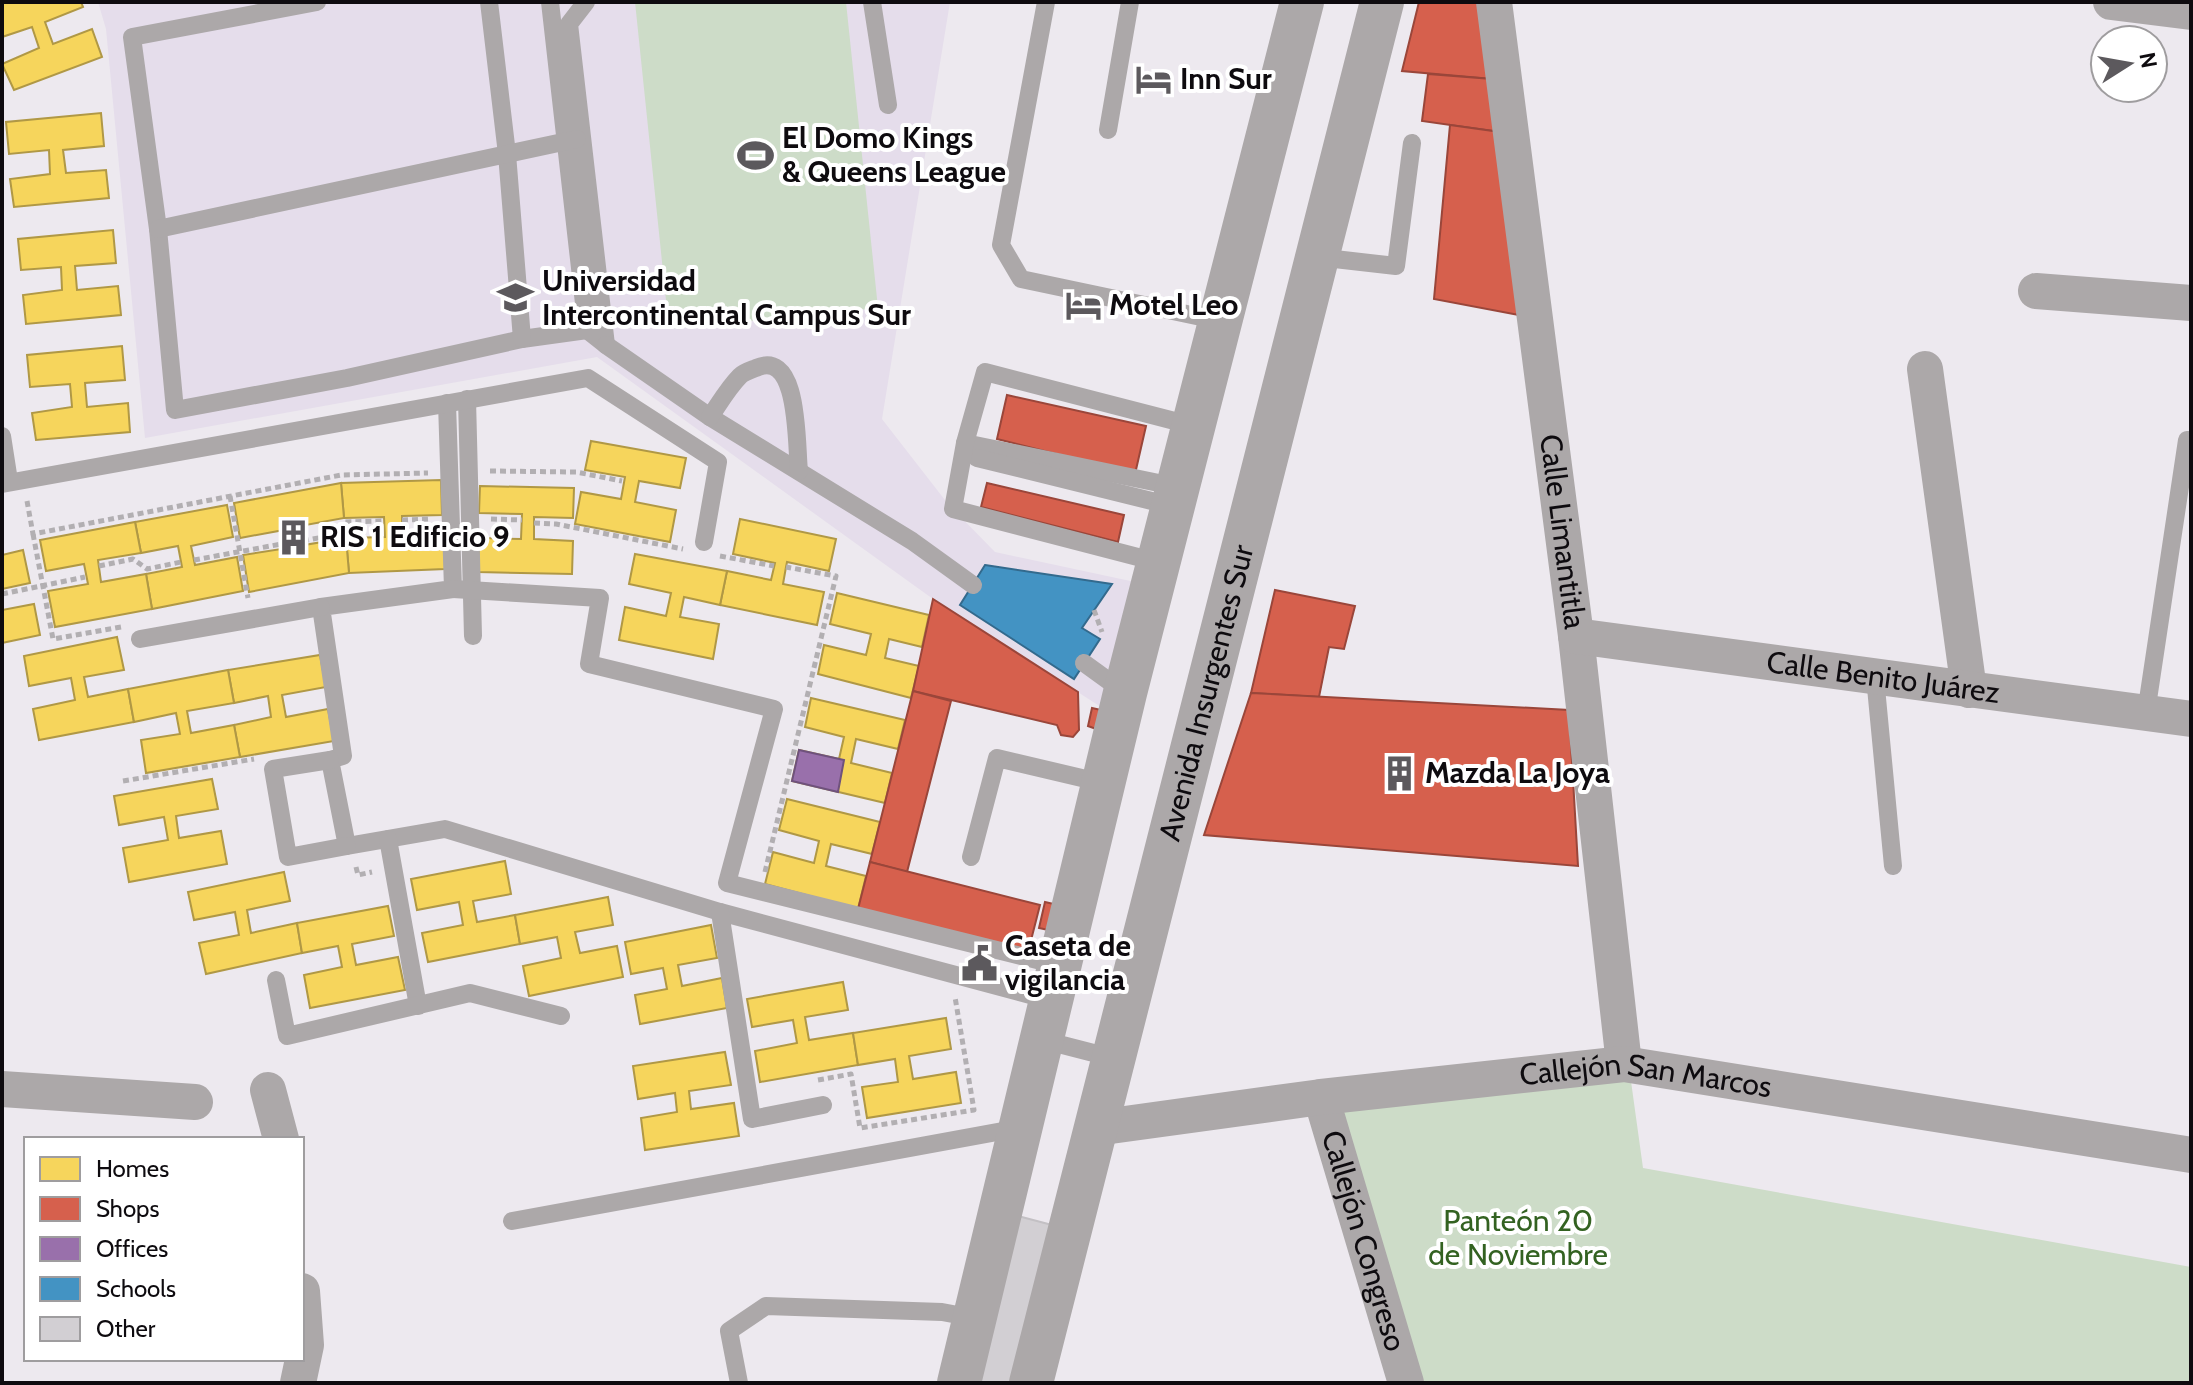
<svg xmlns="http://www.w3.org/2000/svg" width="2193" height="1385" font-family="Cabin,sans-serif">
  <rect width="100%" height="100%" fill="#ede9ef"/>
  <!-- education -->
  <polygon fill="#e5ddeb" points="98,2 950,2 882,419 948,504 995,552 1135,582 1101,707 933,599 597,357 145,438 106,29"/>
  <!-- green -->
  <g fill="#cddcc8">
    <polygon points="635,2 846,2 878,308 669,329"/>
    <polygon points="1630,1074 1643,1168 2191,1267 2191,1383 1413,1383 1331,1107"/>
  </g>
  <!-- homes -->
  <g fill="#f6d55c" stroke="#b09845" stroke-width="2">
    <polygon points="81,2 83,7 45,22 53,44 92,29 102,57 14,90 2,64 39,48 32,27 2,37 2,3"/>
    <polygon points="101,113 104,146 63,150 66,173 106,170 109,198 14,207 10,179 50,174 49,150 9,154 6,122"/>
    <polygon points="113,230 116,263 75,266 77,290 118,286 121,315 26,324 23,295 62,290 61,267 21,270 18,239"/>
    <polygon points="122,346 125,380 85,383 87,407 128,403 130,432 36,440 32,413 72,407 70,384 30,387 27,355"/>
    <polygon points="591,441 686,458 680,488 639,481 635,502 676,510 670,542 575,524 581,492 621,499 625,477 585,470"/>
    <polygon points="441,480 442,515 402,516 402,537 444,536 445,569 349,573 346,538 385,537 384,517 344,518 341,483"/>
    <polygon points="341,483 344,518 300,526 304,545 346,538 349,573 249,592 243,555 288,548 284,530 240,538 234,503"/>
    <polygon points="480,486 574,488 573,518 534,517 534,539 573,541 572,574 478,572 479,538 521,539 522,514 479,513"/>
    <polygon points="227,505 233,537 191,546 195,565 237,557 243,591 152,609 146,574 182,567 178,546 141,553 135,522"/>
    <polygon points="740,519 836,539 829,571 787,562 786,567 783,584 824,592 817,625 720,605 727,571 771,580 775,563 733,554"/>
    <polygon points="135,522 141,553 98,560 101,582 146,574 152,609 55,627 48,591 88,584 84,564 46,571 40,540"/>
    <polygon points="23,550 30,583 2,589 2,555"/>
    <polygon points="635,554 727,571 720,605 684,597 680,617 719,624 713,659 619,640 625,607 666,616 671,593 629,584"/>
    <polygon points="837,593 929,615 922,647 889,639 885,658 919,666 911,698 818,674 824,645 866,655 871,634 830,624"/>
    <polygon points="34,604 40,635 2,643 2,610"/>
    <polygon points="117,637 124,670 84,677 88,697 128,689 134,722 39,740 33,709 75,700 71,678 29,686 24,656"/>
    <polygon points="320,655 326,687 282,695 286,717 328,709 334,741 240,757 234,725 271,717 268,696 234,703 228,670"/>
    <polygon points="228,670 234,703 187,711 191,733 234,725 240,757 146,773 141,740 180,734 176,713 134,722 128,689"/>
    <polygon points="811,698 905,720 898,749 856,739 851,763 892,773 885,803 792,781 799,750 839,759 844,737 805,727"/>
    <polygon points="212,779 218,809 176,816 179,838 221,831 227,864 129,882 123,848 168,840 164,817 119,825 114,796"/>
    <polygon points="787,799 880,822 872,854 831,844 826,866 866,876 858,909 765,884 773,852 814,863 819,841 779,830"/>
    <polygon points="505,861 511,894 473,901 477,922 515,915 520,944 428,962 422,933 463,925 459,902 417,910 411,879"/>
    <polygon points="284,872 290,901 247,910 251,933 297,923 302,953 206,974 199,943 239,935 235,912 194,920 188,892"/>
    <polygon points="608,897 613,925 575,932 580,953 617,946 623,977 529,996 523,966 561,958 557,937 520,944 515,915"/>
    <polygon points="388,906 394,936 352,944 356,965 398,957 405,990 310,1008 304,975 342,967 338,946 302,953 297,923"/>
    <polygon points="711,925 717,958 678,965 682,986 722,978 727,1008 640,1024 635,995 667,989 663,968 631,974 625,942"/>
    <polygon points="843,982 848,1010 805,1017 809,1040 853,1033 858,1065 760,1082 755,1051 797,1043 793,1020 752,1027 747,999"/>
    <polygon points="946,1018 951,1049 909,1056 913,1079 956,1072 961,1103 867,1118 862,1087 898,1082 895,1059 858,1065 853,1033"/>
    <polygon points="725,1052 731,1085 689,1091 691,1109 734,1103 739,1136 645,1150 641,1118 677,1112 675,1093 638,1099 633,1066"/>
  </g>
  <!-- shops -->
  <g fill="#d6604d" stroke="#9a463a" stroke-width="2">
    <polygon points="1419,2 1481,2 1492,79 1402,71"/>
    <polygon points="1428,74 1492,79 1500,132 1422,121"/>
    <polygon points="1450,125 1500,132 1524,316 1434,299"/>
    <polygon points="1007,395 1146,426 1135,474 997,439"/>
    <polygon points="987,483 1124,515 1118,542 981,507"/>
    <polygon points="1275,590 1355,606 1344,649 1329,647 1319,697 1251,693"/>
    <polygon points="933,599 1078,692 1079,730 1073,737 1061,735 1057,725 913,691"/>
    <polygon points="913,691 951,701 907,872 870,862"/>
    <polygon points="1251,693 1569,710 1578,866 1204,835"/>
    <polygon points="1092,708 1101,710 1096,729 1088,726"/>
    <polygon points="870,862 1040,905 1028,952 858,909"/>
    <polygon points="1045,902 1058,905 1053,931 1039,928"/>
  </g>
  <!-- offices -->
  <polygon fill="#9970ab" stroke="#6f527c" stroke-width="2" points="799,750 844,760 838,792 792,781"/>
  <!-- schools -->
  <polygon fill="#4393c3" stroke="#336a8d" stroke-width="2" points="985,565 1112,584 1082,628 1100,639 1074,679 960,605"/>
  <!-- building -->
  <polygon fill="#d2cfd3" stroke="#c3c0c4" stroke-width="2" points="1018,1216 1052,1225 1013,1383 977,1383"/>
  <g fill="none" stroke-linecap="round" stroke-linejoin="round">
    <!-- path -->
    <g stroke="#b2afb2" stroke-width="5" stroke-dasharray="6 4" stroke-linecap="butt">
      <polyline points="490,471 576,472 622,481"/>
      <polyline points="230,496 248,598"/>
      <polyline points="27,501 33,534 341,475 428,473"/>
      <polyline points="491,519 522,520"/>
      <polyline points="402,520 429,519"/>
      <polyline points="534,523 556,524 683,549"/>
      <polyline points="33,534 53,639 121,627"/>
      <polyline points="303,541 338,534 345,522 384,521"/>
      <polyline points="720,556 774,566"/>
      <polyline points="194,560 287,543"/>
      <polyline points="99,566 133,559 147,569 181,562"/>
      <polyline points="2,594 85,577"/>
      <polyline points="1094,610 1102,632"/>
      <polyline points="123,781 254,759"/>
      <polyline points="356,867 358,875 372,872"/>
      <polyline points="765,872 836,576 786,567"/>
      <polyline points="818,1080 851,1074 860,1128 974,1110 955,997"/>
    </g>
    <!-- service -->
    <g stroke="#aca8a9" stroke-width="18">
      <polyline points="317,2 132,37 158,229 175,410 347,378 522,339 587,330"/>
      <polyline points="489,2 507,154 522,339"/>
      <polyline points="550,2 587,330 606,345 569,24 586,2"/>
      <polyline points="872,2 888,105"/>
      <polyline points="1046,2 1001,245 1021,279 1220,321"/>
      <polyline points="1108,130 1130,2"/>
      <polyline points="158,229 577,139"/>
      <polyline points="1317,257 1396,266 1412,143"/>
      <polyline points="606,345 710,417 912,541 973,585"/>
      <polyline points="467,399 473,636"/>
      <polyline points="447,403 453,589 321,607 343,756 330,760 347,846 445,829 720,912 1053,1001"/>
      <path d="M710 417C719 404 728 388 740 376 744 372 751 370 756 368 800 348 796 445 799 471"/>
      <polyline points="2,436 9,481"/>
      <polyline points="965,443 1178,487"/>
      <polyline points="977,458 1172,506"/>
      <polyline points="2,484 588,378 718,462 704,542"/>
      <polyline points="1157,562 953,509 965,443 985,372 1194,426"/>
      <polyline points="453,589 600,598 589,664 774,709 727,883 1061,966"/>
      <polyline points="140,639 321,607"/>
      <polyline points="1084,663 1124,692"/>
      <polyline points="1875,677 1893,866"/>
      <polyline points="2146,713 2187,440"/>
      <polyline points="330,760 273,769 288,857 347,846"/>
      <polyline points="388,839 418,1006"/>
      <polyline points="971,857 997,758 1103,783"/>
      <polyline points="720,912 752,1119 823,1105"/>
      <polyline points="276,980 287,1036 470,993 561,1016"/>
      <polyline points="1043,1040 1113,1058"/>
      <polyline points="512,1221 1019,1128"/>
      <polyline points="739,1383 729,1331 766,1306 942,1312 974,1318"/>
    </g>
    <!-- minor -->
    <g stroke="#aca8a9" stroke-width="36">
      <path id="s1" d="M1494 2 1576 636 1624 1064"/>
      <polyline points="2111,2 2191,12"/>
      <polyline points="2036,291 2191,303"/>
      <polyline points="1925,369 1969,690"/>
      <path id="s2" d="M1576 636 2191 719"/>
      <polyline points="2,1089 195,1102"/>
      <polyline points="268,1090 281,1139"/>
      <path id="s3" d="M1321 1097 1406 1383"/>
      <path id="s4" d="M1096 1128 1321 1097 1624 1064 2191 1155"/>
      <polyline points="298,1383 306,1345 302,1291"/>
    </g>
    <!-- secondary -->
    <g stroke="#aca8a9" stroke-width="44">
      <polyline points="959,1383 1125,693 1302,2"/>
      <path id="s5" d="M1031 1383 1382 2"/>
    </g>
  </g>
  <!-- icons -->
  <defs>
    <symbol id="hotel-bare" viewBox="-9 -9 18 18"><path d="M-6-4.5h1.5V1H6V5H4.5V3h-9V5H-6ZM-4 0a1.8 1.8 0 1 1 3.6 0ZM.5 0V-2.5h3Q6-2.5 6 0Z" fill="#5c595d" stroke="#fff" stroke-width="2.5" paint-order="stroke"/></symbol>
    <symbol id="stadium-bare" viewBox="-9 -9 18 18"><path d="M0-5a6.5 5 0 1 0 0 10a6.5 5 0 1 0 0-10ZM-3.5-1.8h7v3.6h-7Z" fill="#5c595d" stroke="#fff" stroke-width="2.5" paint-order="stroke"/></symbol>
    <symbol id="university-bare" viewBox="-9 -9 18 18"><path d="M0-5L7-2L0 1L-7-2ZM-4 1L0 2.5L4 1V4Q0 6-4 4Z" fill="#5c595d" stroke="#fff" stroke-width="2.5" paint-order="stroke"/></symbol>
    <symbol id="building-bare" viewBox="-9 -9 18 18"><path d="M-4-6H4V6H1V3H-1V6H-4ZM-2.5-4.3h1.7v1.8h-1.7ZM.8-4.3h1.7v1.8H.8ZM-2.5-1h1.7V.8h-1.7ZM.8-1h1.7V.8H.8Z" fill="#5c595d" stroke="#fff" stroke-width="2.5" paint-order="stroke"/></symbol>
    <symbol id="civic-bare" viewBox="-9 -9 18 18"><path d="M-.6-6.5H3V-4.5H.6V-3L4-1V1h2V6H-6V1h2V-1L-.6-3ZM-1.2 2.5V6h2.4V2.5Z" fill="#5c595d" stroke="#fff" stroke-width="2.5" paint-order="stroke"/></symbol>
  </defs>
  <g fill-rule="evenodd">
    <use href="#hotel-bare" x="1128" y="54" width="51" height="51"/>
    <use href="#stadium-bare" x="730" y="130" width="51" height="51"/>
    <use href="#university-bare" x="490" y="272" width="51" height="51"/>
    <use href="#hotel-bare" x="1058" y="280" width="51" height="51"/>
    <use href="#building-bare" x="268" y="512" width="51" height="51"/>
    <use href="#building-bare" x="1374" y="748" width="51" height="51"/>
    <use href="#civic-bare" x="954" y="938" width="51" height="51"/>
  </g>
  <g text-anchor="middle" stroke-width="8" stroke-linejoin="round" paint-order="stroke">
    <!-- poi labels -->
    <g font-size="30" font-weight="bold" fill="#0e0b0f" stroke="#fff" text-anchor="start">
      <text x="1180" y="89">Inn Sur</text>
      <text x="782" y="148">El Domo Kings<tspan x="782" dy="34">&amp; Queens League</tspan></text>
      <text x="542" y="291">Universidad<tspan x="542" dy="34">Intercontinental Campus Sur</tspan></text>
      <text x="1109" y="315">Motel Leo</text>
      <text x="320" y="547">RIS 1 Edificio 9</text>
      <text x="1425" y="783">Mazda La Joya</text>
      <text x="1005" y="956">Caseta de<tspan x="1005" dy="34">vigilancia</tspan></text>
    </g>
    <!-- street labels -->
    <g font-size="30" fill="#0e0b0f" stroke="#fff">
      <text dy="10" stroke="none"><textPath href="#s1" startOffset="534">Calle Limantitla</textPath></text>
      <text dy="10" stroke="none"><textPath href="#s2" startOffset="310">Calle Benito Juárez</textPath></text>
      <text dy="10" stroke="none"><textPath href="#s5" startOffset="712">Avenida Insurgentes Sur</textPath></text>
      <text dy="10" stroke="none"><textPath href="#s4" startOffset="554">Callejón San Marcos</textPath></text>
      <text dy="10" stroke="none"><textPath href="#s3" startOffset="150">Callejón Congreso</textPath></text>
    </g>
    <!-- park labels -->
    <g font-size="30" fill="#336221" stroke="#fff">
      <text x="1518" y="1231">Panteón 20<tspan x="1518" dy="34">de Noviembre</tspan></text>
    </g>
  </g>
  <!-- border -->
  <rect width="2193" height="1385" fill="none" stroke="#0e0b0f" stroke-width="8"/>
  <!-- legend -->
  <rect x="24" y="1137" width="280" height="224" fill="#ffffff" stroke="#9f9d9f" stroke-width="2"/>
  <rect x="40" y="1157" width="40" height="24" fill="#f6d55c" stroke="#9f9d9f" stroke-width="2"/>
  <text x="96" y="1177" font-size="24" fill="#0e0b0f">Homes</text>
  <rect x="40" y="1197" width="40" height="24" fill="#d6604d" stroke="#9f9d9f" stroke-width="2"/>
  <text x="96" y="1217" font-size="24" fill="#0e0b0f">Shops</text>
  <rect x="40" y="1237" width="40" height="24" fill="#9970ab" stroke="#9f9d9f" stroke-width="2"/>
  <text x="96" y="1257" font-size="24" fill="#0e0b0f">Offices</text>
  <rect x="40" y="1277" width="40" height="24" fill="#4393c3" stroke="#9f9d9f" stroke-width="2"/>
  <text x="96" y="1297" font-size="24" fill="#0e0b0f">Schools</text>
  <rect x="40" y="1317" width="40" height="24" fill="#d2cfd3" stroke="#9f9d9f" stroke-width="2"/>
  <text x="96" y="1337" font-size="24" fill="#0e0b0f">Other</text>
  <!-- north arrow -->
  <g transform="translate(2129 64) rotate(79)"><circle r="38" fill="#ffffff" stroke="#9f9d9f" stroke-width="2"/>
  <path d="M0-6L14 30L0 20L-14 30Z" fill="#5c595d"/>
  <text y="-12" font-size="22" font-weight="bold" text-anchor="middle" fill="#0e0b0f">N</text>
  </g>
</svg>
